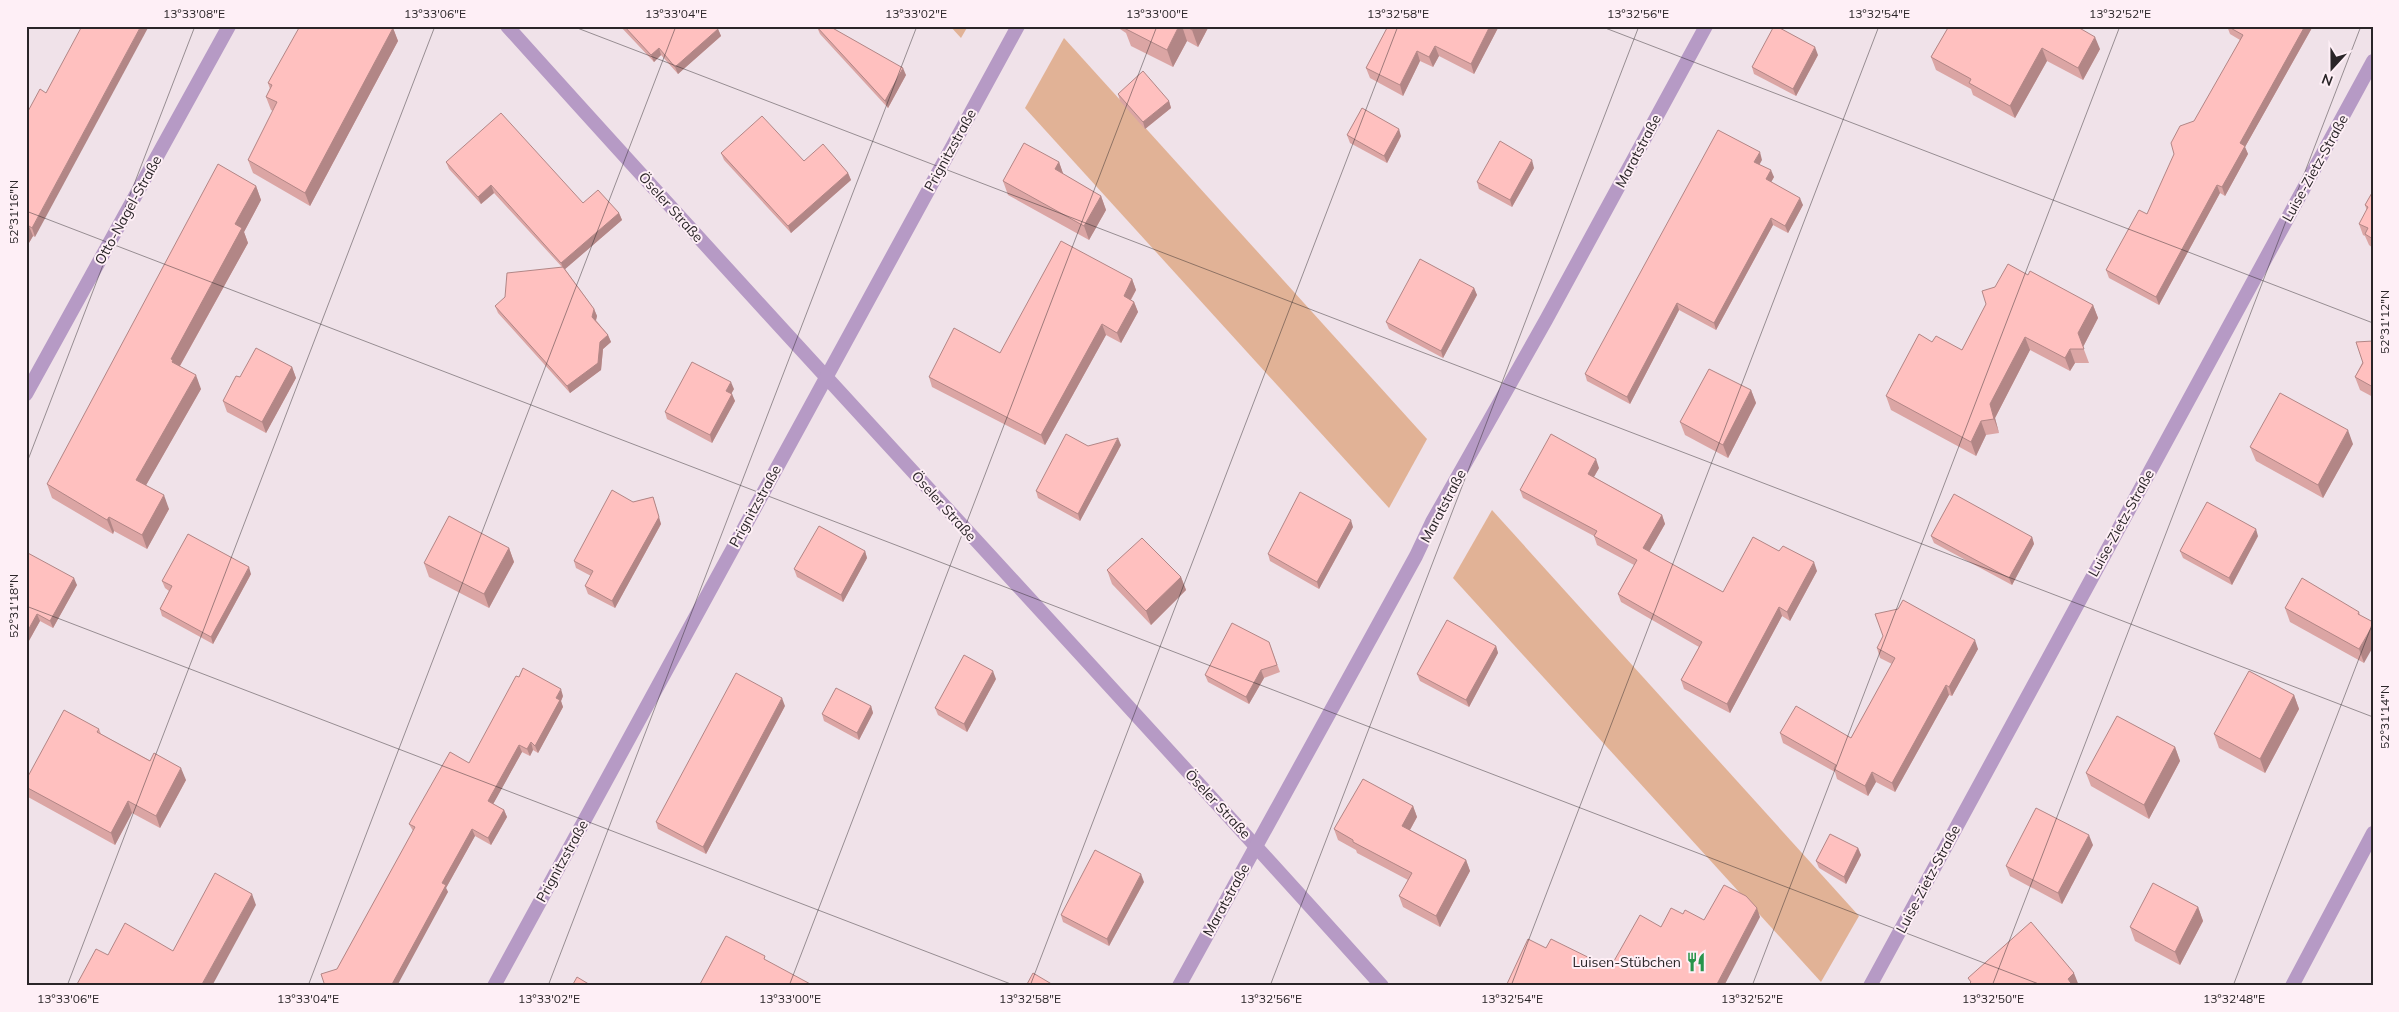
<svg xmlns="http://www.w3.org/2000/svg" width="2399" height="1012" font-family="Mulish,sans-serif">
  <rect width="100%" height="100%" fill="#f0e2e9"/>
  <!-- green -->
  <g fill="#e1b296">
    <polygon points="950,26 968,26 961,38"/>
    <polygon points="1064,38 1427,439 1389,508 1025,108"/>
    <polygon points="1492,510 1859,916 1821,982 1453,578"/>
  </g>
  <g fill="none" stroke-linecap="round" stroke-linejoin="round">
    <!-- minor -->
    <g stroke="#b69ac5" stroke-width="14">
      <path d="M507 26C796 348 1093 664 1382 986"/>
      <polyline points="26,394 229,26"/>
      <polyline points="494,986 1018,26"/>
      <polyline points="1179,986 1416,556 1432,522 1546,320 1706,26"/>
      <polyline points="1870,986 2373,61"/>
      <polyline points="2292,986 2373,833"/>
    </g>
  </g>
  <!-- wall -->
  <g fill="#dba5a4">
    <polygon points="394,26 393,28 398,41 310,206 253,173 248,160 273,111 271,110 266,97 270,89 268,83"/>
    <polygon points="620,26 716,26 718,29 721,36 678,74 661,55 654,62"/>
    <polygon points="1119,26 1209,26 1198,47 1187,41 1173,67 1131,46 1126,33 1120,29"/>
    <polygon points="1388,26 1499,26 1474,74 1439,56 1433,67 1420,61 1403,96 1370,78 1366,68"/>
    <polygon points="1949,26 2100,49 2083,80 2047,61 2015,118 1973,95 1971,89 1936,70 1931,57"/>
    <polygon points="2227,26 2313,26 2245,147 2248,154 2225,196 2220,193 2159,305 2109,278 2106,270 2147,214 2240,40 2230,34"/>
    <polygon points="817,27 906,75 888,108 820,34"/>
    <polygon points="1818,55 1796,96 1754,74 1752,67"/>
    <polygon points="1118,94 1169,101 1171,108 1145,129 1120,101"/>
    <polygon points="26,115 35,237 33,236 26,248"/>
    <polygon points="1347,135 1401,136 1387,163 1350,143"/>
    <polygon points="721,153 804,161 848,173 851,180 791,233 724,160"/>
    <polygon points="1762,160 1759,164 1774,177 1771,182 1803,205 1788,233 1773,225 1716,330 1679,310 1630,404 1587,381 1585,374"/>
    <polygon points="446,162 583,203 619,213 622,220 565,269 594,309 597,316 596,320 608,335 611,342 603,349 601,370 570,393 498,313 495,306 562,267 494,193 481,204 449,169"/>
    <polygon points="1059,162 1063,174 1101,196 1106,210 1089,240 1008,195 1003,181"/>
    <polygon points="1534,168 1512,207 1479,189 1477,182"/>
    <polygon points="256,186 261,200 244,232 248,243 180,366 201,389 146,485 169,509 147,549 114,531 113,534 52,498 47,484"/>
    <polygon points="2373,191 2373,248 2369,245 2365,236 2363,235 2359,224 2367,211 2365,205"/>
    <polygon points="2028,275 2093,305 2098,318 2083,347 2089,363 2075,363 2070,371 2030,350 1995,418 1999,433 1986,435 1976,456 1891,410 1886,396 1932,342 1962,350 1995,287"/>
    <polygon points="1132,279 1136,290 1131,300 1134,302 1138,312 1121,343 1106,335 1045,445 932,387 929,377 1000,353"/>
    <polygon points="1474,288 1477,295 1443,358 1389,329 1386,322"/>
    <polygon points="2373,341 2373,397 2360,390 2355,377"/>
    <polygon points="292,367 296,378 266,433 227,412 223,401 240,377"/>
    <polygon points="734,389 731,393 735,401 712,443 667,419 665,412"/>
    <polygon points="1751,390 1756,403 1728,458 1685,435 1680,422"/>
    <polygon points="2353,444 2323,498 2256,461 2250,447"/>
    <polygon points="1121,445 1080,521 1038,498 1036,491 1088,446"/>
    <polygon points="1599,468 1594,477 1662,515 1665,524 1649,552 1723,592 1817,571 1790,621 1782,616 1730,713 1684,689 1681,680 1699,647 1621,602 1618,594 1634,565 1597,545 1594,536 1523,498 1520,490"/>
    <polygon points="653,497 661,524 615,608 588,594 585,586 591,576 576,568 574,561 633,502"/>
    <polygon points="1353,527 1319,589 1270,561 1268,554"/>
    <polygon points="1931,536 2032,537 2034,544 2012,585 1934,543"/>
    <polygon points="2258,536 2232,585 2183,558 2180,551"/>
    <polygon points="509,548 514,562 489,608 429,577 424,563"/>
    <polygon points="865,551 867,558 843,602 797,577 794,569"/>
    <polygon points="26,552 77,585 53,628 40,621 26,646"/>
    <polygon points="1107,570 1181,577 1186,590 1151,625 1112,584"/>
    <polygon points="251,574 213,644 162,616 160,609 169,591 165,588 162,581"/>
    <polygon points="2285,608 2359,612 2360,615 2364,663 2290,622"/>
    <polygon points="1269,642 1280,672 1264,678 1249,704 1208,682 1205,675"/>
    <polygon points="1496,646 1498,653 1469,707 1420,681 1417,674"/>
    <polygon points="1877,648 1978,649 1952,696 1949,695 1895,792 1876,782 1868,796 1837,779 1835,772 1783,743 1780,733 1851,738 1892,664 1880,658"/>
    <polygon points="996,679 967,732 938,715 935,708"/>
    <polygon points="2294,695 2299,709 2265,773 2219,748 2214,734"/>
    <polygon points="563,696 561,701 563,707 538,753 533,750 530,756 522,752 493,804 504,810 507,817 491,845 475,836 446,888 448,892 337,969 413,831 409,824 469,763"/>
    <polygon points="785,706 706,854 658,829 656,822"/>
    <polygon points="871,706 873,713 859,740 824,721 822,714"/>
    <polygon points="99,729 101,734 186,780 160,828 132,813 115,845 28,797 26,793 26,780"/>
    <polygon points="2175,747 2180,761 2149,819 2091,786 2086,773"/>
    <polygon points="1413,806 1417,817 1410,830 1466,860 1470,871 1440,927 1403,907 1399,896 1408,880 1357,853 1356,850 1338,840 1334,829"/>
    <polygon points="2093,845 2062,904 2010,876 2006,866"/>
    <polygon points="1858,848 1861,855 1846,884 1819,868 1816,861"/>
    <polygon points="1144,882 1109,946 1063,922 1061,915"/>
    <polygon points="2198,907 2203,921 2180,965 2135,941 2130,927"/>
  </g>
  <!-- shaded-wall -->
  <g fill="#b28686">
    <polygon points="141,26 149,26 35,237 32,228"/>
    <polygon points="1179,26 1182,26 1187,41 1173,67 1167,50"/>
    <polygon points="1194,26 1209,26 1198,47 1192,30"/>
    <polygon points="1490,26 1499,26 1474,74 1471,64"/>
    <polygon points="2305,26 2313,26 2245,147 2248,154 2225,196 2222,187 2240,143"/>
    <polygon points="393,28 398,41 310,206 305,193"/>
    <polygon points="718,29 721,36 678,74 675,67"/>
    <polygon points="2095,37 2100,49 2083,80 2078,68"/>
    <polygon points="1435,46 1439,56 1433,67 1429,57"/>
    <polygon points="1815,47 1818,55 1796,96 1793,89"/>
    <polygon points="659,48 661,55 654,62 651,55"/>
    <polygon points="2042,48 2047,61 2015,118 2010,106"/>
    <polygon points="1417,51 1420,61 1403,96 1400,85"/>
    <polygon points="903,68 906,75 888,108 885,101"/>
    <polygon points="1169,101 1171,108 1145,129 1143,122"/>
    <polygon points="1399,129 1401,136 1387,163 1384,156"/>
    <polygon points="1760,152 1762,160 1757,169 1754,162"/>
    <polygon points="1532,160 1534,168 1512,207 1510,200"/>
    <polygon points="1059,162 1064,176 1055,169"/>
    <polygon points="1771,170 1774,177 1769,186 1766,179"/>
    <polygon points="848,173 851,180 791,233 788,226"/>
    <polygon points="491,185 494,193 481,204 478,197"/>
    <polygon points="2217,185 2220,193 2159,305 2156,297"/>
    <polygon points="256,186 261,200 244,232 248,243 177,371 177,376 171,359 235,224"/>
    <polygon points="1101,196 1106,210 1089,240 1084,226"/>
    <polygon points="1800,198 1803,205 1788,233 1785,226"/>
    <polygon points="619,213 622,220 564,270 561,263"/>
    <polygon points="1771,218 1773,225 1716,330 1714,323"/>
    <polygon points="29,226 33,236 26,248 26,232"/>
    <polygon points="1132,279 1136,290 1127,306 1124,296"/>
    <polygon points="1474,288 1477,295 1443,358 1441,351"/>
    <polygon points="1134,302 1138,312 1121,343 1117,333"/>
    <polygon points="1677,303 1679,310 1630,404 1627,397"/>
    <polygon points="2093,305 2098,318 2083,347 2078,333"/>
    <polygon points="594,309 597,316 595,324 592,317"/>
    <polygon points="1102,324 1106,335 1045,445 1041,435"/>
    <polygon points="608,335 611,342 603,349 601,370 570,393 567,386 600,342"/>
    <polygon points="2025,337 2030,350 1995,418 1999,433 1994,419 1990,404"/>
    <polygon points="2070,349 2075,363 2070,371 2065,358"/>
    <polygon points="292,367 296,378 266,433 262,422"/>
    <polygon points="196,375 201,389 141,494 136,480"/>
    <polygon points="731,382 734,389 729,398 726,391"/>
    <polygon points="1751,390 1756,403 1728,458 1723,445"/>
    <polygon points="732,394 735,401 712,443 710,435"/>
    <polygon points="1981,421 1986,435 1976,456 1971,442"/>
    <polygon points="2348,430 2353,444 2323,498 2318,485"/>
    <polygon points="1118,438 1121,445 1080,521 1078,514"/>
    <polygon points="1596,459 1599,468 1591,482 1588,474"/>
    <polygon points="164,495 169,509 147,549 142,535"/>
    <polygon points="653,497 661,524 615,608 612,601"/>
    <polygon points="1662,515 1665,524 1646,557 1643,548"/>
    <polygon points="109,517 114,531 113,534 107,520"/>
    <polygon points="1351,520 1353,527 1319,589 1317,582"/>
    <polygon points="2256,529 2258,536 2232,585 2229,578"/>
    <polygon points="2032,537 2034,544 2012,585 2009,578"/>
    <polygon points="509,548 514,562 489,608 484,594"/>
    <polygon points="865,551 867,558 843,602 841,595"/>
    <polygon points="1814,562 1817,571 1790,621 1787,612"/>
    <polygon points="249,567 251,574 213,644 211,637"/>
    <polygon points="1181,577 1186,590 1151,625 1146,611"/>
    <polygon points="74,578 77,585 53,628 50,621"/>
    <polygon points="1779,607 1782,616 1730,713 1727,704"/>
    <polygon points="37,614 40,621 26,646 26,634"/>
    <polygon points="2373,625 2373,647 2364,663 2359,649"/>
    <polygon points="1975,640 1978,649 1952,696 1949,687"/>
    <polygon points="1496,646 1498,653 1469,707 1466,700"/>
    <polygon points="1261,670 1264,678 1249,704 1246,697"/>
    <polygon points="993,671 996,679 967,732 964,724"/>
    <polygon points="1946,685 1949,695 1895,792 1892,783"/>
    <polygon points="561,689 563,696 561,701 563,707 538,753 535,746 556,698"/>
    <polygon points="2294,695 2299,709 2265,773 2260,759"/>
    <polygon points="782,698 785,706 706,854 703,847"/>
    <polygon points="871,706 873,713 859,740 857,733"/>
    <polygon points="531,742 533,750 530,756 527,749"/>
    <polygon points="519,745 522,752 491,808 488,801"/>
    <polygon points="2175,747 2180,761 2149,819 2144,805"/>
    <polygon points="181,768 186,780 160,828 156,816"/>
    <polygon points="1872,772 1876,782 1868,796 1865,786"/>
    <polygon points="128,801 132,813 115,845 111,833"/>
    <polygon points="1413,806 1417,817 1406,837 1402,826"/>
    <polygon points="504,810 507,817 491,845 488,838"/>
    <polygon points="472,829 475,836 446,888 448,892 397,986 391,986 442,883"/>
    <polygon points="2089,835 2093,845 2062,904 2058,893"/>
    <polygon points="1858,848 1861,855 1846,884 1844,877"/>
    <polygon points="1466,860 1470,871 1440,927 1436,916"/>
    <polygon points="1141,874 1144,882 1109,946 1107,939"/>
    <polygon points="252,894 256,905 212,986 201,986"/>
    <polygon points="2198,907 2203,921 2180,965 2175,952"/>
    <polygon points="1757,908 1760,917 1724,986 1716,986"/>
    <polygon points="2074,973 2079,986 2070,986 2068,979"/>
  </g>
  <!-- building -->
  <g fill="#ffc0bf" stroke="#b28686">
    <polygon points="82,26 141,26 32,228 29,226 26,232 26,115 40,89 46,93"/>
    <polygon points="300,26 389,26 393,28 305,193 248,160 277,102 266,97 272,85 268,83"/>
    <polygon points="624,26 716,26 718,29 675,67 659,48 651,55"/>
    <polygon points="818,26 829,26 903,68 885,101 817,27"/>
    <polygon points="1125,26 1179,26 1167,50 1124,28"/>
    <polygon points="1186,26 1194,26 1192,30"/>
    <polygon points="1388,26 1490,26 1471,64 1435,46 1429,57 1417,51 1400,85 1366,68"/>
    <polygon points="1774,26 1776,26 1815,47 1793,89 1752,67"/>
    <polygon points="1949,26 2076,26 2095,37 2078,68 2042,48 2010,106 1969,83 1971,79 1931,57"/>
    <polygon points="2227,26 2305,26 2240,143 2245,146 2222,187 2217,185 2156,297 2106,270 2139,210 2147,214 2174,154 2171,143 2180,126 2194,121 2243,35"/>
    <polygon points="1143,71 1169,101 1143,122 1118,94"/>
    <polygon points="1362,108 1399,129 1384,156 1347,135"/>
    <polygon points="501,113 583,203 598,190 619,213 561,263 491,185 478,197 446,162"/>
    <polygon points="762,116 804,161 823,144 848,173 788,226 721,153"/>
    <polygon points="1718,130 1760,152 1754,162 1771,170 1766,179 1800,198 1785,226 1771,218 1714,323 1677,303 1627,397 1585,374"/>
    <polygon points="1500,141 1532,160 1510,200 1477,182"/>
    <polygon points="1024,143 1059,162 1055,169 1101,196 1084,226 1003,181"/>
    <polygon points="218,164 256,186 235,224 242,228 171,359 173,360 172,362 196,375 136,480 164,495 142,535 109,517 107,520 47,484"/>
    <polygon points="2373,191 2373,239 2365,234 2368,228 2359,224 2368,207 2365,205"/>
    <polygon points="1061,241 1132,279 1124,296 1134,302 1117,333 1102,324 1041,435 929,377 954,328 1000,353"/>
    <polygon points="1420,259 1474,288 1441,351 1386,322"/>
    <polygon points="2008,264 2028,275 2030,271 2093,305 2078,333 2084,349 2070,349 2065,358 2025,337 1990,404 1994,419 1981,421 1971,442 1886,396 1919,334 1932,342 1936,336 1962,350 1986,304 1982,291 1995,287"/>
    <polygon points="563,267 594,309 592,317 608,335 600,342 598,363 567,386 495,306 505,297 507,273"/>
    <polygon points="2373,341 2373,387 2355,377 2363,363 2356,342"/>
    <polygon points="256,348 292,367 262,422 223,401 236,376 240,377"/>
    <polygon points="692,362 731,382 726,391 732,394 710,435 665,412"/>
    <polygon points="1709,369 1751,390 1723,445 1680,422"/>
    <polygon points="2280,393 2348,430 2318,485 2250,447"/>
    <polygon points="1066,434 1088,446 1118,438 1078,514 1036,491"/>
    <polygon points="1551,434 1596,459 1588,474 1662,515 1643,548 1723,592 1753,537 1779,551 1783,546 1814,562 1787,612 1779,607 1727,704 1681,680 1702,642 1618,594 1637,560 1594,536 1597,531 1520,490"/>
    <polygon points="612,490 633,502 653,497 659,517 612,601 585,586 593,571 574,561"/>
    <polygon points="1300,492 1351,520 1317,582 1268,554"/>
    <polygon points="1954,494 2032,537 2009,578 1931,536"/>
    <polygon points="2207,502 2256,529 2229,578 2180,551"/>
    <polygon points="449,516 509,548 484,594 424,563"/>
    <polygon points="819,526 865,551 841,595 794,569"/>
    <polygon points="188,534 249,567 211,637 160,609 172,586 162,581"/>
    <polygon points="1142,538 1181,577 1146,611 1107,570"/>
    <polygon points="26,552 74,578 50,621 37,614 26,634"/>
    <polygon points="2302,578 2359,612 2358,614 2373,622 2373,625 2359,649 2285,608"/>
    <polygon points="1903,600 1975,640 1949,687 1946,685 1892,783 1872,772 1865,786 1834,769 1836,765 1780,733 1796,706 1851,738 1895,658 1877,648 1883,636 1875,614 1898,609"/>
    <polygon points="1447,620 1496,646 1466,700 1417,674"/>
    <polygon points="1232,623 1269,642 1277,665 1261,670 1246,697 1205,675"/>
    <polygon points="964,655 993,671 964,724 935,708"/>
    <polygon points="523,668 561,689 556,698 560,700 535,746 531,742 527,749 519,745 488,801 504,810 488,838 472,829 442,883 446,885 391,986 325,986 321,974 337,969 415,827 409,824 450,752 469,763 516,676 519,677"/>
    <polygon points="2249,671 2294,695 2260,759 2214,734"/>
    <polygon points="736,673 782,698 703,847 656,822"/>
    <polygon points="836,688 871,706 857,733 822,714"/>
    <polygon points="64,710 99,729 97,732 150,761 154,753 181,768 156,816 128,801 111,833 26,787 26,780"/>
    <polygon points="2117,716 2175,747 2144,805 2086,773"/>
    <polygon points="1363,779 1413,806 1402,826 1466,860 1436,916 1399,896 1412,873 1353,842 1353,840 1334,829"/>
    <polygon points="2036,808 2089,835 2058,893 2006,866"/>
    <polygon points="1830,834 1858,848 1844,877 1816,861"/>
    <polygon points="1095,850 1141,874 1107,939 1061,915"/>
    <polygon points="215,873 252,894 201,986 166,986 165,985 164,986 76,986 96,949 108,955 125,923 173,951"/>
    <polygon points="2153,883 2198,907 2175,952 2130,927"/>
    <polygon points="1724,885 1746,896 1757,908 1716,986 1506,986 1528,939 1546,948 1551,939 1610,968 1640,915 1661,927 1671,908 1683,914 1685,910 1704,920"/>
    <polygon points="2031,922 2074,973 2068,979 2073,986 1967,986 1971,982 1968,978"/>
    <polygon points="726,936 765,956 764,959 814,986 699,986"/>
    <polygon points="1033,973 1055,986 1026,986"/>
    <polygon points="577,977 592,986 572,986"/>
  </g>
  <!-- ticks -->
  <path fill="none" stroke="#2a2528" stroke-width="1" stroke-opacity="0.45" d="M572 26 2373 717M1600 26 2373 323M26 211 2044 986M26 465 195 26M26 606 1016 986M67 986 435 26M308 986 676 26M548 986 917 26M789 986 1157 26M1030 986 1398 26M1270 986 1639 26M1511 986 1879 26M1752 986 2120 26M1992 986 2361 26M2233 986 2373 622"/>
  <!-- icons -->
  <defs>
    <symbol id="restaurant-bare" viewBox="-9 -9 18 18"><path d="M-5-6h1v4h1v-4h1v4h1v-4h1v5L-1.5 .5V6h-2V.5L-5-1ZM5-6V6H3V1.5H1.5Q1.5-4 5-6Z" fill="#29944b" stroke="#feeff6" stroke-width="2.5" paint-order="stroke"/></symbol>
  </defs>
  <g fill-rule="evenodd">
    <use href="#restaurant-bare" x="1682" y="948" width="28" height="28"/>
  </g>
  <g text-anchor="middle" stroke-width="4" stroke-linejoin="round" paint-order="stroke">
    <!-- street labels -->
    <g font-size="14" fill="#2a2528" stroke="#feeff6">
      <text transform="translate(950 150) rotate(-61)" y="5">Prignitzstraße</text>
      <text transform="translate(1638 151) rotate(-62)" y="5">Maratstraße</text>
      <text transform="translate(2315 168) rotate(-61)" y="5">Luise-Zietz-Straße</text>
      <text transform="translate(671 207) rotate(48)" y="5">Öseler Straße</text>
      <text transform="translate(128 210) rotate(-61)" y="5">Otto-Nagel-Straße</text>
      <text transform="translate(755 506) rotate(-61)" y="5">Prignitzstraße</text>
      <text transform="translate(944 506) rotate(48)" y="5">Öseler Straße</text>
      <text transform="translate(1443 506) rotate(-62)" y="5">Maratstraße</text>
      <text transform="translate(2121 523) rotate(-61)" y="5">Luise-Zietz-Straße</text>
      <text transform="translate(1218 804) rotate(47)" y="5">Öseler Straße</text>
      <text transform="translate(562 861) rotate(-61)" y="5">Prignitzstraße</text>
      <text transform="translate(1928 879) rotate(-62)" y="5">Luise-Zietz-Straße</text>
      <text transform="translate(1226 900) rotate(-61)" y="5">Maratstraße</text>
    </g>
    <!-- poi labels -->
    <g font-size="14" fill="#2a2528" stroke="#feeff6" text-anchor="end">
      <text x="1681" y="967">Luisen-Stübchen</text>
    </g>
  </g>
  <!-- border -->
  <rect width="2399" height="1012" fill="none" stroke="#feeff6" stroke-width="55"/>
  <!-- north arrow -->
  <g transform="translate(2332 68) rotate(201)" stroke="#feeff6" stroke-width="4" paint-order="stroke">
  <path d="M0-4L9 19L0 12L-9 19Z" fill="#2a2528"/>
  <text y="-8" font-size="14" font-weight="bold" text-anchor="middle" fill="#2a2528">N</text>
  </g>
  <rect x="28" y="28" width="2344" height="956" fill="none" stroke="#2a2528" stroke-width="2"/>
  <g font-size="12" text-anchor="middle" fill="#2a2528">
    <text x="194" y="18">13°33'08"E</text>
    <text x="435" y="18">13°33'06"E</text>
    <text x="676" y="18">13°33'04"E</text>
    <text x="916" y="18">13°33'02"E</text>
    <text x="1157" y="18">13°33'00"E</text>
    <text x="1398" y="18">13°32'58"E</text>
    <text x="1638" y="18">13°32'56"E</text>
    <text x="1879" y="18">13°32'54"E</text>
    <text x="2120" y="18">13°32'52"E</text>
    <text transform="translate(14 212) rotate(-90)" y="4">52°31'16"N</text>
    <text transform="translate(2385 322) rotate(-90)" y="4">52°31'12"N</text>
    <text transform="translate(14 606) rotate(-90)" y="4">52°31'18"N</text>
    <text transform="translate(2385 717) rotate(-90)" y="4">52°31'14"N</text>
    <text x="68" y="1003">13°33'06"E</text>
    <text x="308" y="1003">13°33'04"E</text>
    <text x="549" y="1003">13°33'02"E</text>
    <text x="790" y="1003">13°33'00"E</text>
    <text x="1030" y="1003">13°32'58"E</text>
    <text x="1271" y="1003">13°32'56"E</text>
    <text x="1512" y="1003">13°32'54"E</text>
    <text x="1752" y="1003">13°32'52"E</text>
    <text x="1993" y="1003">13°32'50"E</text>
    <text x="2234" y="1003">13°32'48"E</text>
  </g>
</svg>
